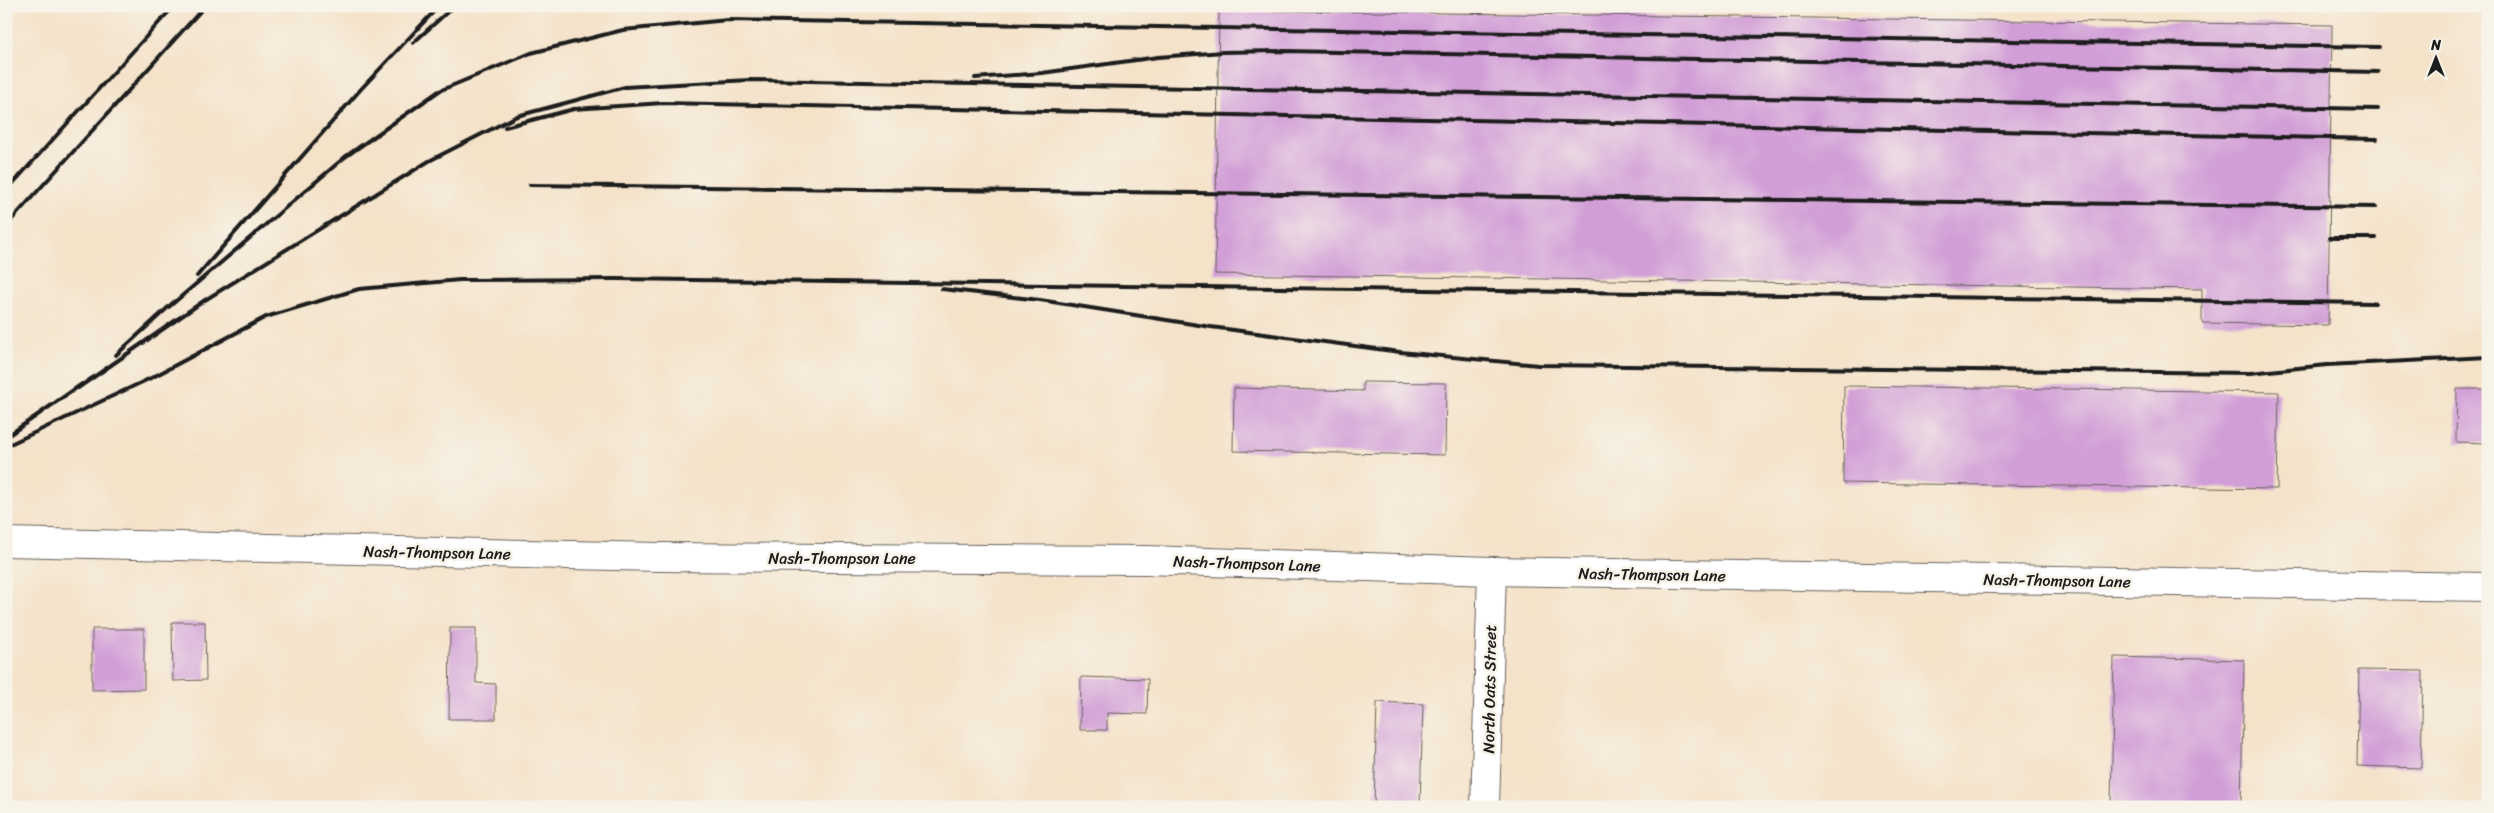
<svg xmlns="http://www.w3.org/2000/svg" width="2494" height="813" font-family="Sriracha,sans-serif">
  <rect width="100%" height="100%" fill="#f7f3e8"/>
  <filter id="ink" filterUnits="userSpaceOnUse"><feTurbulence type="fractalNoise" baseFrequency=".02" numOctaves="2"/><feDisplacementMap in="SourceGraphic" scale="10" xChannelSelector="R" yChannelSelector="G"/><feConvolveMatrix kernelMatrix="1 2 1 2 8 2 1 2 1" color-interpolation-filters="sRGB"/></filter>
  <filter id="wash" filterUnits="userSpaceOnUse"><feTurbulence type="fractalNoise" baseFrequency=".0096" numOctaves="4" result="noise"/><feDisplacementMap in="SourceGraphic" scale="20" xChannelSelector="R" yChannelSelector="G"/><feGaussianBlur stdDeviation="1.12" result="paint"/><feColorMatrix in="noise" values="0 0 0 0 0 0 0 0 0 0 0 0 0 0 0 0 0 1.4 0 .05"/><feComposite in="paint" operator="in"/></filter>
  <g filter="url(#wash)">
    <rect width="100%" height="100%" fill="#f4e2c9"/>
    <g id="blocks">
      <!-- building -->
      <g fill="#d19ed7">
        <polygon points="1219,10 2332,25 2328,325 2202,323 2202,289 1215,274"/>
        <polygon points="1363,382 1446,383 1445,455 1233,451 1234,388 1363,391"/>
        <polygon points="1844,386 2279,392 2277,489 1843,483"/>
        <polygon points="2457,389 2488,389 2488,443 2456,442"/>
        <polygon points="172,622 205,622 206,680 173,681"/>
        <polygon points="450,628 476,628 476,683 496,684 496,719 449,719"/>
        <polygon points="92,629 144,629 144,689 92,690"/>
        <polygon points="2114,657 2244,660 2241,807 2111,807"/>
        <polygon points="2359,670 2423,671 2421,768 2357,766"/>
        <polygon points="1081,677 1148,679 1147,714 1107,713 1107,730 1080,730"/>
        <polygon points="1377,702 1423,704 1420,807 1374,807"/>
      </g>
    </g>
  </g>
  <g filter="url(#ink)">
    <use href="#blocks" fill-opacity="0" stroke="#686159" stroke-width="1"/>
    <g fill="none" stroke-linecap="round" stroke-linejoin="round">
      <defs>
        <g id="minor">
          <polyline points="6,542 659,557 1146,560 1492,571 2488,587"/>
          <polyline points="1485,807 1492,571"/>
        </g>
      </defs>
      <!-- minor casing -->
      <use href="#minor" stroke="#686159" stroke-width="30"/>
      <!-- minor -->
      <use href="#minor" stroke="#fff" stroke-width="28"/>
      <!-- rail -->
      <g stroke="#1c1c1c" stroke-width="4">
        <polyline points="413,43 454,6"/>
        <polyline points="975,78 1042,73 1158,57 1223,52 1285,51 2378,72"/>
        <polyline points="505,127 574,109 663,103 2377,139"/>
        <polyline points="530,185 2376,207"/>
        <polyline points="6,191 174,6"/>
        <polyline points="6,226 205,6"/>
        <polyline points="2329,238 2376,238"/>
        <polyline points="197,276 361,89 439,6"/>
        <polyline points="942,289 1040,300 1211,327 1400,352 1538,365 2250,373 2327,365 2488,357"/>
        <polyline points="170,306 345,157 439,91 531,53 623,30 728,20 2379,47"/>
        <polyline points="116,355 175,301"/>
        <polyline points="78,388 205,300 429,161 517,116 625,87 749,80 2378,109"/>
        <polyline points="6,437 82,384"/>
        <polyline points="6,446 153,377 266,317 359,289 460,280 616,279 2375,303"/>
      </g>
    </g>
  </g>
  <g text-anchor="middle" stroke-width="5" stroke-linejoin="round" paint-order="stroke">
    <!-- street labels -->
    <g font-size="16" fill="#1c1c1c" stroke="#f7f3e8">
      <text transform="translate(437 552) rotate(1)" y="6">Nash-Thompson Lane</text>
      <text x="842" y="564">Nash-Thompson Lane</text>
      <text transform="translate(1247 563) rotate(2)" y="6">Nash-Thompson Lane</text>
      <text transform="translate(1652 574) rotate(1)" y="6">Nash-Thompson Lane</text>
      <text transform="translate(2057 580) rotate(1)" y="6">Nash-Thompson Lane</text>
      <text transform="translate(1489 689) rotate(-89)" y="6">North Oats Street</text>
    </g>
  </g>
  <!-- margin -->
  <rect width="2494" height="813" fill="none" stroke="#f7f3e8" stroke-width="25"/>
  <!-- north arrow -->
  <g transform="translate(2436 58)" stroke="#f7f3e8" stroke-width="4" paint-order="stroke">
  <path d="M0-4L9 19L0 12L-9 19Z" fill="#1c1c1c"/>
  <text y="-8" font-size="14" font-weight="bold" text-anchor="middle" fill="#1c1c1c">N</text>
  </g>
</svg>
